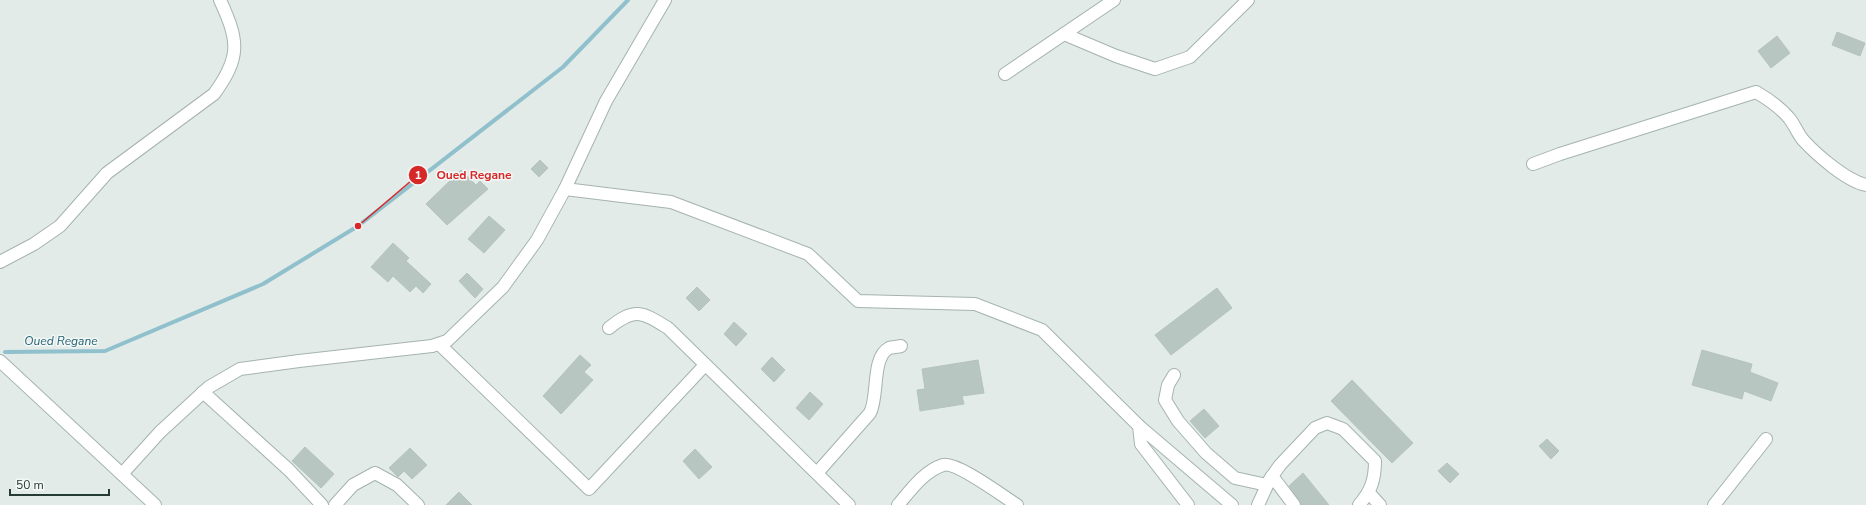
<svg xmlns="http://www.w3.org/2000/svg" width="1866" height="505" font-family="'Nunito Sans',sans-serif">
  <rect width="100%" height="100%" fill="#e2ebe8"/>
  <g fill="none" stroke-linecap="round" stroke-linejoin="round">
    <!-- stream -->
    <polyline stroke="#8fc0cc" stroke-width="4" points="5,352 105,351 263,284 358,226 563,67 628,0"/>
  </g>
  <!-- building -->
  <g fill="#b8c6c1" stroke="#b5c4bf">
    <polygon points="1837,32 1865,43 1860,56 1832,45"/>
    <polygon points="1777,36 1790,53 1771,68 1758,51"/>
    <polygon points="540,160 548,168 539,177 531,169"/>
    <polygon points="461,170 476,185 480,181 488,189 447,225 426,204"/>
    <polygon points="489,216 505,230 484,253 468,239"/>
    <polygon points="393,243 409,258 406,261 431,284 423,293 416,286 410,292 393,276 388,282 371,267"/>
    <polygon points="467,273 483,289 475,298 459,281"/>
    <polygon points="697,287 710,300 699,311 686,298"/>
    <polygon points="1217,288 1232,308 1171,355 1155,335"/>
    <polygon points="734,322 747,334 736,346 724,334"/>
    <polygon points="1702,350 1752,364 1750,372 1778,383 1771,401 1744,391 1742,399 1692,385"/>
    <polygon points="580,355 591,365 584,372 593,380 561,414 543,396"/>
    <polygon points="772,357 785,370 774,382 761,369"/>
    <polygon points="978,360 984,393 962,396 964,404 920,411 917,390 925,389 922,369"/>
    <polygon points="1352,380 1413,443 1392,463 1331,401"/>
    <polygon points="810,392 823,404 809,420 796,408"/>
    <polygon points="1204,409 1219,426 1205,438 1190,421"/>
    <polygon points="1547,439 1559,451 1551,459 1539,446"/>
    <polygon points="305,447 334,474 321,488 292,461"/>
    <polygon points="410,448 427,465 412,479 404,471 398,477 389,468"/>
    <polygon points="695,449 712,467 699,479 683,461"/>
    <polygon points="1447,463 1459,474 1450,483 1438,471"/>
    <polygon points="1303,473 1329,505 1302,505 1289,486"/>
    <polygon points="459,492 472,505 446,505"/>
  </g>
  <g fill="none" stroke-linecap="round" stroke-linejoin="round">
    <defs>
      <g id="minor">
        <polyline points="1064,34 1116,56 1155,69 1190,57 1248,0"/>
        <polyline points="1005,74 1114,0"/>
        <path d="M1533 164 1560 154 1756 92C1768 99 1780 107 1789 118 1795 125 1798 135 1804 141 1818 156 1847 181 1866 185"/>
        <polyline points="565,189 671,202 808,254 858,301 975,304 1042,330 1139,426 1232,505"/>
        <path d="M0 262 34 244 60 226 107 173 214 94C241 57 239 41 220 0"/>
        <path d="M609 328C635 307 642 312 668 328L849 505"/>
        <polyline points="439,344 589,489 705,365"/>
        <polyline points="0,361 155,505"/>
        <polyline points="1174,375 1168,385 1165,400 1178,421 1206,453 1235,478 1267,485"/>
        <polyline points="203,392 289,470 322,505"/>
        <polyline points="1139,426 1141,444 1188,505"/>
        <path d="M817 473 870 413C879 396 871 358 889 348 892 347 898 347 901 346"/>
        <polyline points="122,474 160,432 209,387 240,369 299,361 432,346 447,341 503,287 537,240 565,189 606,101 665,0"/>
        <polyline points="1272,476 1294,505"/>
        <polyline points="1369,493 1380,505"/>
        <polyline points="335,505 353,485 375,473 397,485 418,505"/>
        <path d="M898 505C910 491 924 471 943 465 956 461 1004 497 1017 505"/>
        <path d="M1258 505 1270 479 1280 465 1315 428 1327 423 1343 429 1375 461C1375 480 1371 491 1359 505"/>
        <polyline points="1714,505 1766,439"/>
      </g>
    </defs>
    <!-- minor casing -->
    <use href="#minor" stroke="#a5b3af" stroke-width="14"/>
    <!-- minor -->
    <use href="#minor" stroke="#fff" stroke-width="12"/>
  </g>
  <g text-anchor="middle" stroke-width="3" stroke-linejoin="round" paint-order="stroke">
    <!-- water labels -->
    <g font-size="12" font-style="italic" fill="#226172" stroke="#f3f8f6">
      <text x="61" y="345">Oued Regane</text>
    </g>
  </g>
  <!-- callouts -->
  <path fill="none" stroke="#d62828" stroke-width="1.5" d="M358 226L418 175"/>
  <g fill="#d62828" stroke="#f3f8f6" stroke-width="1.5">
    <circle cx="358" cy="226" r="4"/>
    <circle cx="418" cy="175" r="10"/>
  </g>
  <g font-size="12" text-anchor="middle" font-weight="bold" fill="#fff">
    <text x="418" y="179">1</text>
  </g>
  <g font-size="12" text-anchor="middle" font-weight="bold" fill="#d62828" stroke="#f3f8f6" stroke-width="3" stroke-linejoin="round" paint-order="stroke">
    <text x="474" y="179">Oued Regane</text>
  </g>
  <!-- scale -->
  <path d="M10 489v6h99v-6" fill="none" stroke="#243b36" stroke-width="2"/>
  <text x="16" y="489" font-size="12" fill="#243b36" stroke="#f3f8f6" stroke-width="3" paint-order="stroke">50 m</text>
</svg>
